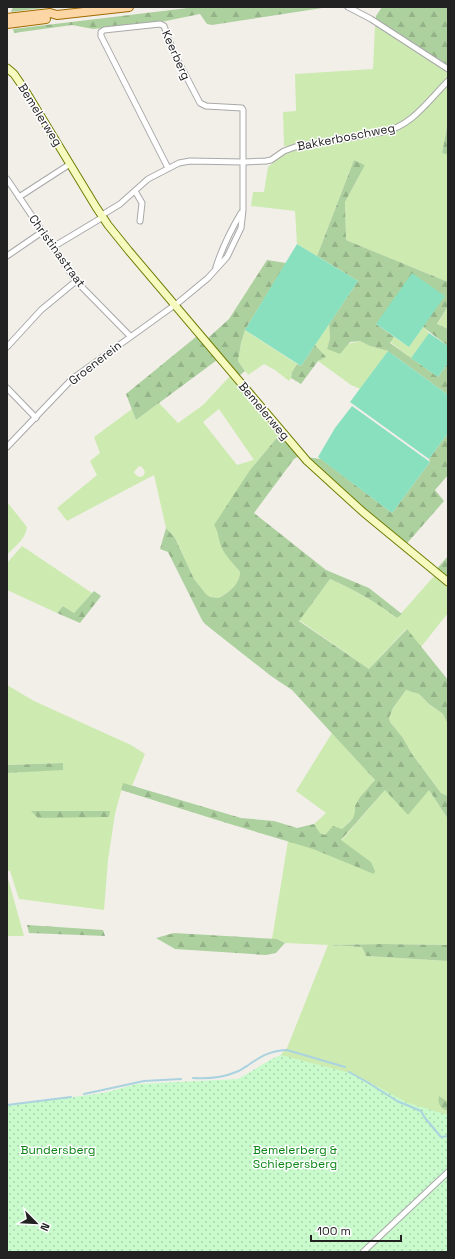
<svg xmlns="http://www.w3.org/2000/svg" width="455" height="1259" font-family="'Space Grotesk',sans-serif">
  <defs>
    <pattern id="forest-firs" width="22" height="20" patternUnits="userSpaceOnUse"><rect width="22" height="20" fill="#add19e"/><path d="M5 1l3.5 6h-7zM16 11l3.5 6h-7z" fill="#95b388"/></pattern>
    <pattern id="park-dots" width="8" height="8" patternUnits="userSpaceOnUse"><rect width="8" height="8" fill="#c8facc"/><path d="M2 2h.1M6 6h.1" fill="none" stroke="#acd6af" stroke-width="1.8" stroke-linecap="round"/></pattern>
  </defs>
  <rect width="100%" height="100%" fill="#f2efe9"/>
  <!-- grass -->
  <g fill="#cdebb0" fill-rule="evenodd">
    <polygon points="375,26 448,71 448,122 442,153 448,155 448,282 346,240 345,202 365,165 354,160 317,256 297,244 295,211 251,206 253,192 264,192 268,167 292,146 284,146 283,112 296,111 295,74 373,69"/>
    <polygon points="448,306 448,329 437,325"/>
    <polygon points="329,324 330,338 327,349 360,341 370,346 388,351 360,389 351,385 318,361 325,357 315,345"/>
    <polygon points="423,327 429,333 411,358 390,342 394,337 409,347"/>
    <polygon points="245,330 297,364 292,372 291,378 289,381 275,370 264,364 248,375 238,361 241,343"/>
    <path d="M230 376 280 434 250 470 218 531C220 549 229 558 240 572 240 584 228 593 219 598L210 597 206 594 194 579 175 538 166 528 154 475 67 521 57 508 97 475 90 461 100 453 94 437 132 409 136 420 159 403 178 423 203 405ZM219 409 254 460H253L237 465 203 422ZM139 466 142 467 145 472 143 476 139 477 136 475 134 472Z"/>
    <path d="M7 502 27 527C26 539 14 547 7 555Z"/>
    <polygon points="22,546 92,593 74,613 63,606 57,613 7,590 7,563"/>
    <path d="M435 575 448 585V613L421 647 406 629 369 669 299 620 330 579C355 590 376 602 397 618Z"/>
    <polygon points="7,685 34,701 131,745 145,754 132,786 123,784 115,814 108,860 104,910 19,899 10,871 7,871 7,773 63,769 63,763 7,765"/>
    <polygon points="406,690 419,694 429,704 443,714 448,725 448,796 441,793 412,754 403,738 390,722 389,718 393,708"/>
    <polygon points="332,733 375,780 360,797 354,817 342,829 325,835 320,833 314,824 326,813 296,791"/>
    <polygon points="385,790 429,790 448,819 448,945 383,944 329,945 362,947 366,956 448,961 448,1102 439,1096 444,1110 448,1111 448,1170 237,1089 277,1059 287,1048 328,945 285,943 277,939 272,939 288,841 371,862 341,841"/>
    <polygon points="7,875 24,936 7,936"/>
  </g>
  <!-- forest -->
  <g fill="url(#forest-firs)">
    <polygon points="13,7 52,7 11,12"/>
    <polygon points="196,7 329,7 212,25 207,24 200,14 161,22 93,29 72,25 14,33 13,29"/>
    <polygon points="382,7 448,7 448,71 375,26 376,16"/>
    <polygon points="448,122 448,155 442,153"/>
    <polygon points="354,160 365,165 345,202 346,240 448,282 448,306 437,324 448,329 448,346 423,327 444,295 376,324 394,337 390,343 438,377 448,363 448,395 388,351 370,346 360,341 350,342 340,354 327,349 330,338 329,324 358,281 317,256"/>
    <polygon points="267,260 286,263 245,330 241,343 238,361 245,371 239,376 208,338 229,319"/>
    <polygon points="197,336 217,360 136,420 126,394"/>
    <polygon points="315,345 326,357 318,361 301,384 291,378 292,372 297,364 301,366"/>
    <path d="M448 433V475L435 490 444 501 402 549 323 481 299 456 294 459 254 513 326 570 369 588 402 614 397 618C376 602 355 590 330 579L299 621 369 669 407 629 448 680V725L443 714 429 704 419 694 406 690 393 708 389 718 390 722 403 738 412 754 441 793 448 796V819L429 790 408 815 385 790 341 840 371 862 375 871 374 874 313 849 230 824 121 790 123 783 241 818 274 821 297 828 314 824 320 833 325 835 333 826 342 829C350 821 356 819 355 806L360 797 375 780 292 690 271 676 205 624 202 620 168 552 160 549 166 528 175 538 194 579 206 594 210 597 219 598C228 593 240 584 240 572 233 563 223 554 220 543 218 536 218 531 214 525L250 470 280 434 299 456 321 459 392 513 430 462 429 459Z"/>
    <polygon points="448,556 448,582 435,571"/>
    <polygon points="94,591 101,596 80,623 57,613 63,606 74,613"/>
    <polygon points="63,763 63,770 7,773 7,765"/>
    <polygon points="31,811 110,811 109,817 38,818"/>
    <polygon points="27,925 103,930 105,936 29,933"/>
    <polygon points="174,933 277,939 285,943 276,953 266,955 175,949 156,938"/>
    <polygon points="383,944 448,945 448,961 366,956 362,947 329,945"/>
    <path d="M439 1096 448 1102V1111C441 1110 437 1103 439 1096Z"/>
  </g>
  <!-- park -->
  <polygon fill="url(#park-dots)" points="281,1055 354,1074 408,1103 448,1115 448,1252 7,1252 7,1106 103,1093 137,1084 238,1079 272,1059"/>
  <!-- pitch -->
  <g fill="#88e0be">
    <polygon points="297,244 358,281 301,366 245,330"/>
    <polygon points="412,273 445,296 409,347 376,324"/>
    <polygon points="429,333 448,346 448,363 438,377 411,358"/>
    <polygon points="388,351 448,395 448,433 429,459 350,402"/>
    <polygon points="352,406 430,462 392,513 318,457 335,428"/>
  </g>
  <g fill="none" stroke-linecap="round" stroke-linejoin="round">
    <!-- stream -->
    <g stroke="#aad3df" stroke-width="2">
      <polyline points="349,1072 367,1082 397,1101 421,1111 425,1118 441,1137 448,1136"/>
      <path d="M193 1078C208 1079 222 1078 236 1072 240 1071 243 1068 247 1066 261 1056 269 1051 287 1050L345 1067"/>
      <polyline points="84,1094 144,1081 181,1079"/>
      <polyline points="7,1105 71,1097"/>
    </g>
    <defs>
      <g id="street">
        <polyline points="348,7 371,19 448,69"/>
        <polyline points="7,179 76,281 130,336"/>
        <polyline points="135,191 142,203 140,221"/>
        <polyline points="19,197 70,164"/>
        <path d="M102 215 120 204 148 179 179 163 190 161 243 162 266 161 271 160 284 151 295 147 383 132C412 126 428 101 448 81"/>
        <polyline points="53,247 103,217"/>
        <polyline points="7,256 42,232"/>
        <path d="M216 267C222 248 231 230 241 213"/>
        <polyline points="7,347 41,310 76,281"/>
        <polyline points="7,388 36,418"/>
        <polyline points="7,447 72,379 179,302 208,278 227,257 241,228 243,210 243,110 242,108 206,106 200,103 174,53 164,26 160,24 104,30 101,32 101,36 168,168"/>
        <polyline points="363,1252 448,1172"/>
      </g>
      <polyline id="secondary" points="7,68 14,74 25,90 96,207 108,225 129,251 307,461 363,512 448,582"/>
      <g id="primary">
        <polyline points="7,18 50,13 57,15 129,7"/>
        <polyline points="7,24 46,19"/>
      </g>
    </defs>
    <!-- street casing -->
    <use href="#street" stroke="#a9a9a9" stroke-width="7"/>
    <!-- secondary casing -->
    <use href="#secondary" stroke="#707d05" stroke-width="9"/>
    <!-- primary casing -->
    <use href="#primary" stroke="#a06b00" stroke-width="10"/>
    <!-- street -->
    <use href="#street" stroke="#fff" stroke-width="5"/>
    <!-- secondary -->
    <use href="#secondary" stroke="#f7fabf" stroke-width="7"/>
    <!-- primary -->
    <use href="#primary" stroke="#fcd6a4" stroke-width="8"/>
  </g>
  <g text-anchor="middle" stroke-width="3" stroke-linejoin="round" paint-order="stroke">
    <!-- street labels -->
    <g font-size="12" fill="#222" stroke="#fff">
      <text transform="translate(176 55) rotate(66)" y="4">Keerberg</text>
      <text transform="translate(40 115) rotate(58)" y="4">Bemelerweg</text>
      <text transform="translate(346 137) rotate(-11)" y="4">Bakkerboschweg</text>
      <text transform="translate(57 251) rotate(54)" y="4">Christinastraat</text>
      <text transform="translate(95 363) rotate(-38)" y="4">Groenerein</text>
      <text transform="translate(264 411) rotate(50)" y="4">Bemelerweg</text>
    </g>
    <!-- park labels -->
    <g font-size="12" fill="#0c8416" stroke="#fff">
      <text x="58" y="1154">Bundersberg</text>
      <text x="295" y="1154">Bemelerberg &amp;<tspan x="295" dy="14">Schiepersberg</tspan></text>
    </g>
  </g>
  <!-- border -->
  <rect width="455" height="1259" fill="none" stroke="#222222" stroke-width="16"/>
  <!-- north arrow -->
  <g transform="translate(36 1223) rotate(114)" stroke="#ffffff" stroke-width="3" paint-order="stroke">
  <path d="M0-3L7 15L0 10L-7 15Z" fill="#222222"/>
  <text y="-6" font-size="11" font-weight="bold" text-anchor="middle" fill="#222222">N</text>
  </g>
  <!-- scale -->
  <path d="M311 1235v6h90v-6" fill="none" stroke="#222222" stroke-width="2"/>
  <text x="317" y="1235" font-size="12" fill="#222222" stroke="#ffffff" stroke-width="3" paint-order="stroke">100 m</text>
</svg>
